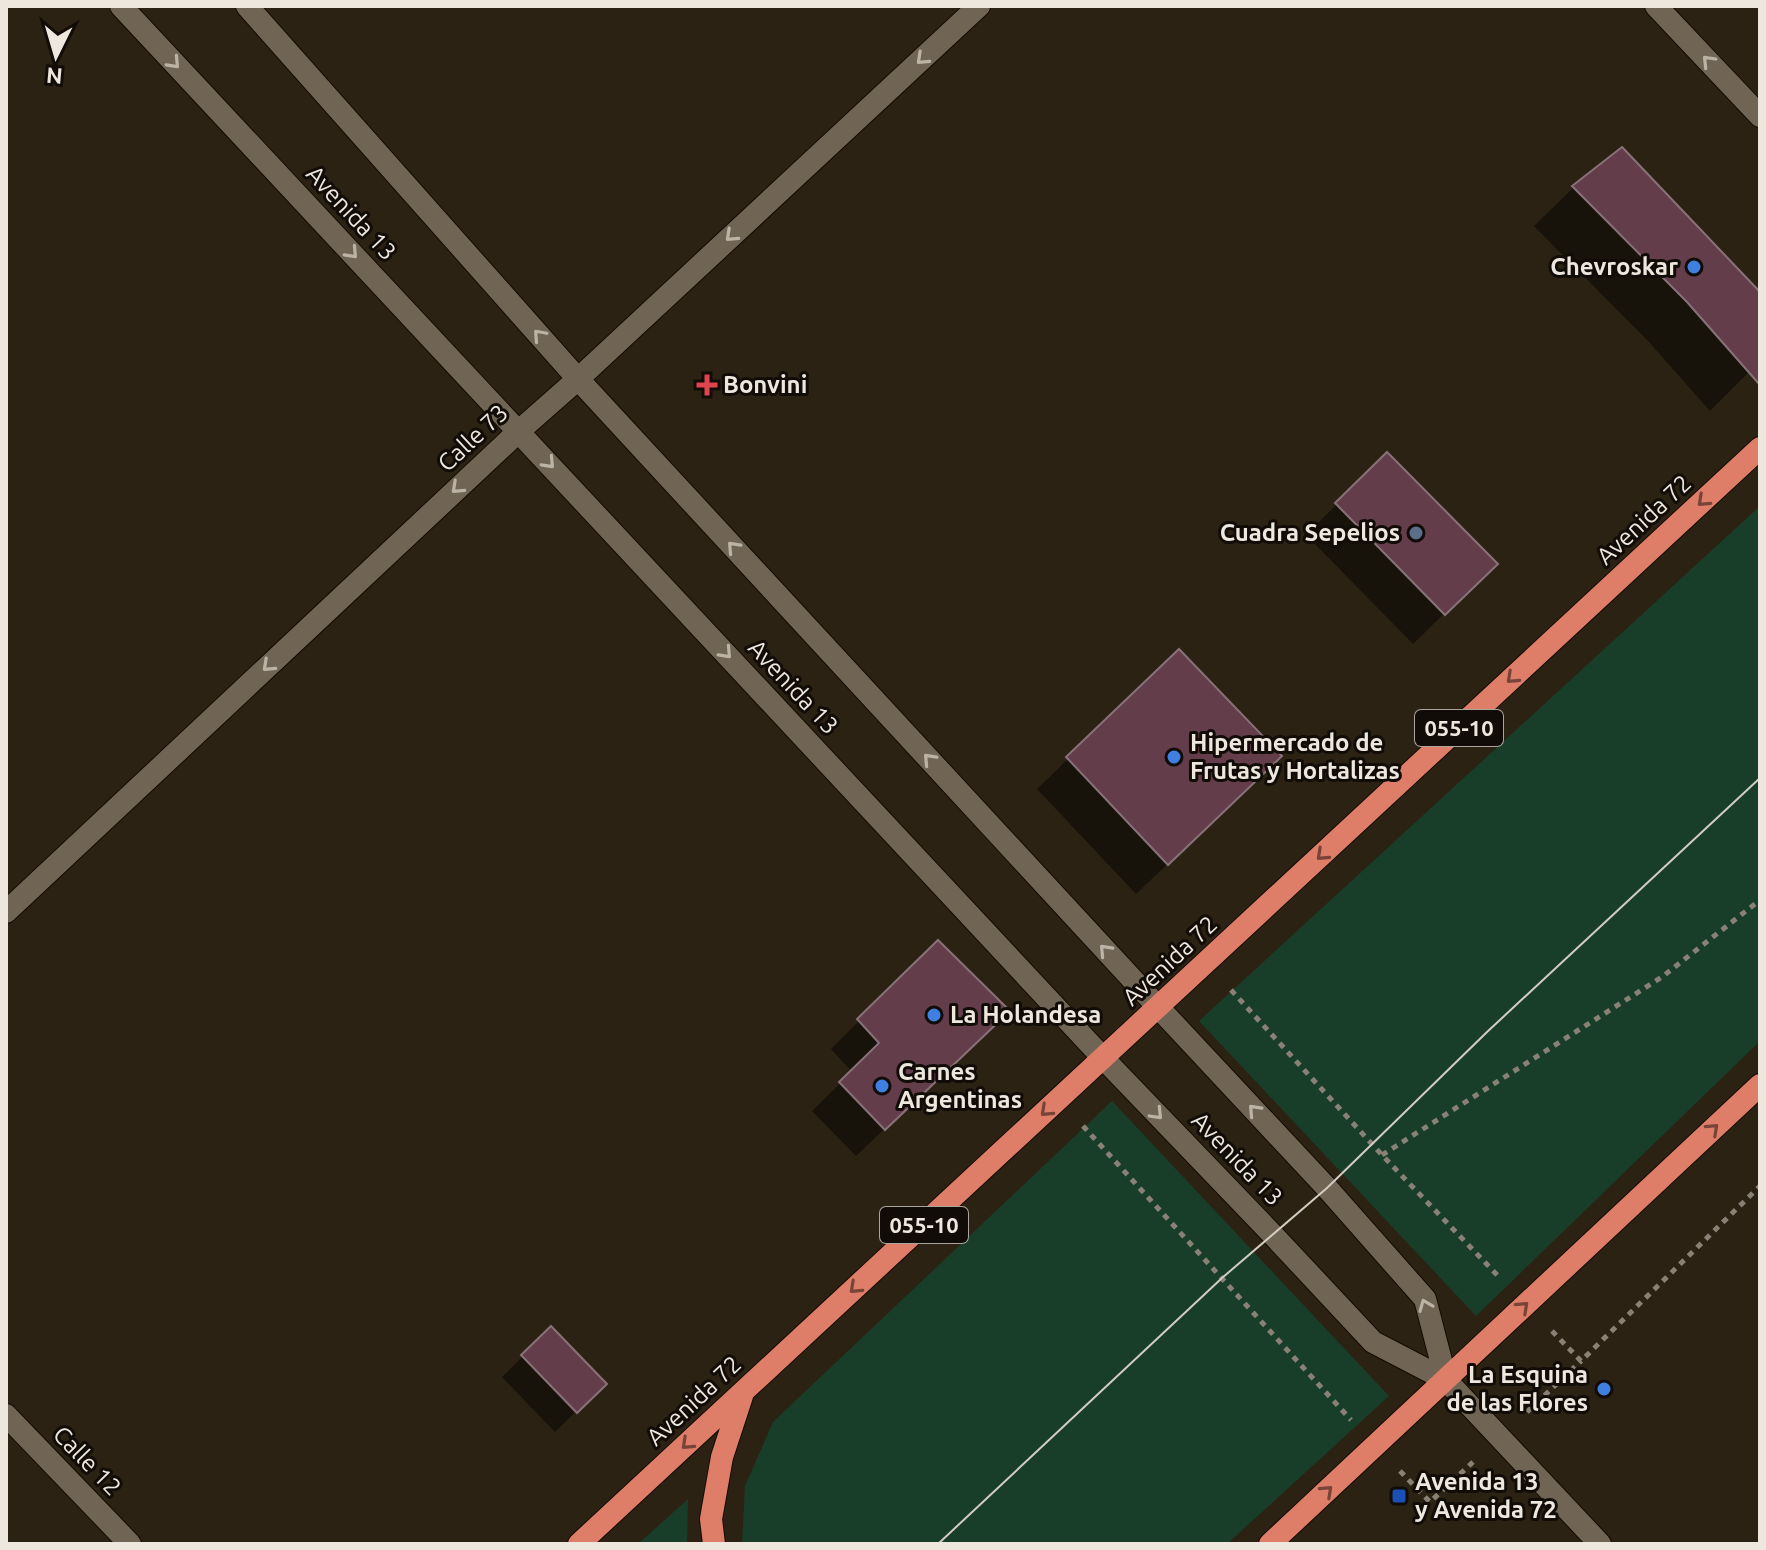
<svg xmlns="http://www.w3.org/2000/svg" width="1766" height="1550" font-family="Ubuntu,sans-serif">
  <rect width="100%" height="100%" fill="#2c2214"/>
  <!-- grass -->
  <g fill="#183e2a">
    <polygon points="1760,506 1760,1041 1476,1316 1199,1021"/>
    <polygon points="1112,1101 1389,1396 1227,1544 742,1544 745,1486 773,1422"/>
    <polygon points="688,1499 687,1544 638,1544"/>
  </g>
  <!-- shadow -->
  <g fill="#0007">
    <polygon points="1622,150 1760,295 1760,361 1710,411 1648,341 1534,226 1573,188"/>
    <polygon points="1387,454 1495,564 1413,644 1306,535"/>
    <polygon points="1179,652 1249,787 1136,894 1037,789"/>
    <polygon points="938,942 979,1039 856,1156 812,1111 852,1072 831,1049"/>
    <polygon points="551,1329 604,1384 555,1432 502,1377"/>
  </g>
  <!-- building -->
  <g fill="#643d4a" stroke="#887279" stroke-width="2">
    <polygon points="1622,147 1760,292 1760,385 1687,302 1572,186"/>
    <polygon points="1387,452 1498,564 1445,615 1335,503"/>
    <polygon points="1179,649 1282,756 1168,865 1066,757"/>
    <polygon points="938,940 1010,1011 885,1130 839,1082 879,1043 857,1019"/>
    <polygon points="551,1326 607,1384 577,1413 521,1355"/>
  </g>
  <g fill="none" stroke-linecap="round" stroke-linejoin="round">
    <defs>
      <g id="minor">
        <polyline points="1656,6 1760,116"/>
        <polyline points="6,912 519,431 578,379 979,6"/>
        <polyline points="6,1415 130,1544"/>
      </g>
      <g id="tertiary">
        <polyline points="121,6 1103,1058"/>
        <polyline points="247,6 578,379 1158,1007"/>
      </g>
      <g id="secondary">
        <polyline points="1158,1007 1327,1188 1425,1299 1446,1380"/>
        <polyline points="1103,1058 1273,1235 1373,1342 1446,1380 1600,1544"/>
      </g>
      <g id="trunk">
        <polyline points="579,1544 1760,448"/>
        <polyline points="714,1544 711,1519 722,1457 742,1396"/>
        <polyline points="1270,1544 1760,1085"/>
      </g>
    </defs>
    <!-- minor casing -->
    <use href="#minor" stroke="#140b02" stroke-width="24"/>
    <!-- tertiary casing -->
    <use href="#tertiary" stroke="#140b02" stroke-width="24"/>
    <!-- secondary casing -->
    <use href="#secondary" stroke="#140b02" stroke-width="24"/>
    <!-- trunk casing -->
    <use href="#trunk" stroke="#140b02" stroke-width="24"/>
    <!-- path -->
    <g stroke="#898175" stroke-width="5" stroke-dasharray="6 6" stroke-linecap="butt">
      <polyline points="1231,990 1382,1155 1500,1278"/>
      <polyline points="1083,1126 1351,1420"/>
      <polyline points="1382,1155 1662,977 1760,900"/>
      <polyline points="1552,1331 1581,1361 1760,1186"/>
      <polyline points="1527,1412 1581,1361"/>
      <polyline points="1400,1471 1430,1502 1473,1462"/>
    </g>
    <!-- minor -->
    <use href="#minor" stroke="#706555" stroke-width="22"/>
    <!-- tertiary -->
    <use href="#tertiary" stroke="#706555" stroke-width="22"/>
    <!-- secondary -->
    <use href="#secondary" stroke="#706555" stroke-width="22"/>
    <!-- trunk -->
    <use href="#trunk" stroke="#de7d68" stroke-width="22"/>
    <!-- tram -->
    <polyline stroke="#d3ccc2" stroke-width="2" points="938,1544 1222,1278 1327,1188 1487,1032 1760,778"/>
  </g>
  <!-- one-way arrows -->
  <defs><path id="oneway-chevron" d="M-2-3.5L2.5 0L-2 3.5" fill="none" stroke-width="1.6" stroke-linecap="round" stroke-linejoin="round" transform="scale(2)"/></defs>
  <g stroke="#bcb3a7">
    <use href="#oneway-chevron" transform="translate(922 59) rotate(137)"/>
    <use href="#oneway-chevron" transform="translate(1708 61) rotate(-134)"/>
    <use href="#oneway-chevron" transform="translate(174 63) rotate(47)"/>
    <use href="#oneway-chevron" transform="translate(731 236) rotate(137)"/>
    <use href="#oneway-chevron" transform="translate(352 253) rotate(47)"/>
    <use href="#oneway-chevron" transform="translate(539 335) rotate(-132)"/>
    <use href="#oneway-chevron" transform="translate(549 463) rotate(47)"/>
    <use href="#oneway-chevron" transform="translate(457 488) rotate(137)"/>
    <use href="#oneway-chevron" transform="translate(733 547) rotate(-133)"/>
    <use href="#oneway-chevron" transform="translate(726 653) rotate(47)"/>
    <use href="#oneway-chevron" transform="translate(268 666) rotate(137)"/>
    <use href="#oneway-chevron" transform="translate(929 759) rotate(-133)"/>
    <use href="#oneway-chevron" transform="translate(1105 950) rotate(-133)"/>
    <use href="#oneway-chevron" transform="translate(1254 1110) rotate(-133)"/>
    <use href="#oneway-chevron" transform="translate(1157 1114) rotate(46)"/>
    <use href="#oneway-chevron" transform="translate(1425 1305) rotate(-112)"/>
  </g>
  <g stroke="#784438">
    <use href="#oneway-chevron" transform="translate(1703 501) rotate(137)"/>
    <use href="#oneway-chevron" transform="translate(1512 678) rotate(137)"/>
    <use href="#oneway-chevron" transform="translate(1322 855) rotate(137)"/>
    <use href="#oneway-chevron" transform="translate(1046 1111) rotate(137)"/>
    <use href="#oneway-chevron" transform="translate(1713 1129) rotate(-43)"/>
    <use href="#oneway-chevron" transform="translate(855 1288) rotate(137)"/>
    <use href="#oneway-chevron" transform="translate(1523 1307) rotate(-43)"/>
    <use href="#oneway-chevron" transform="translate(687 1444) rotate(137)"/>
    <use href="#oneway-chevron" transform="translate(1327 1491) rotate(-43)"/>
  </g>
  <!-- markers -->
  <g fill="#3f7fe0" stroke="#110c07" stroke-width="3">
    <circle cx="1694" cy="267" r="8"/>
    <circle cx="1174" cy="757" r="8"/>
    <circle cx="934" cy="1015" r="8"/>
    <circle cx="882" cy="1086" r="8"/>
    <circle cx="1604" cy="1389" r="8"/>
  </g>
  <path fill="#e0444e" stroke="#110c07" stroke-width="3" d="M703 373h8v8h8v8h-8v8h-8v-8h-8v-8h8z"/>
  <circle fill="#5c6f8a" stroke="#110c07" stroke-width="3" cx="1416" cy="533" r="8"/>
  <rect fill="#1a4fb4" stroke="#110c07" stroke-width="3" x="1391" y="1488" width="16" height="16" rx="4"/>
  <g text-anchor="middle" stroke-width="6" stroke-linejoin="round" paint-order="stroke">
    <!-- shield labels -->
    <g fill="#110c07" stroke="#aca59e" stroke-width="2">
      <rect x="1415" y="710" width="88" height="36" rx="6"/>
      <rect x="880" y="1207" width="88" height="36" rx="6"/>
    </g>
    <g font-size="22" font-weight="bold" fill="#eee7de">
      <text x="1459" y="736">055-10</text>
      <text x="924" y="1233">055-10</text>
    </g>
    <!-- street labels -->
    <g font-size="24" fill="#eee7de" stroke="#110c07">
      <text transform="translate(351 213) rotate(47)" y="8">Avenida 13</text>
      <text transform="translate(473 438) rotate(-43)" y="8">Calle 73</text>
      <text transform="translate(1644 520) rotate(-43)" y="8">Avenida 72</text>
      <text transform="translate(793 687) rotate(47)" y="8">Avenida 13</text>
      <text transform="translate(1170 961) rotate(-43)" y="8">Avenida 72</text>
      <text transform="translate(1237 1159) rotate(46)" y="8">Avenida 13</text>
      <text transform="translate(694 1401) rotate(-43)" y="8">Avenida 72</text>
      <text transform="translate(87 1461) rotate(46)" y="8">Calle 12</text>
    </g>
    <!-- poi labels -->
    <g font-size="24" font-weight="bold" fill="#eee7de" stroke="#110c07" text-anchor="start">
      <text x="1678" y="275" text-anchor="end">Chevroskar</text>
      <text x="723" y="393">Bonvini</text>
      <text x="1400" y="541" text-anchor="end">Cuadra Sepelios</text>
      <text x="1190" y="751">Hipermercado de<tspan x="1190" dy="28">Frutas y Hortalizas</tspan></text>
      <text x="950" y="1023">La Holandesa</text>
      <text x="898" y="1080">Carnes<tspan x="898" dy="28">Argentinas</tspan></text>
      <text x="1588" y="1383" text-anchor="end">La Esquina<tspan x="1588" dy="28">de las Flores</tspan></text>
      <text x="1415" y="1490">Avenida 13<tspan x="1415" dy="28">y Avenida 72</tspan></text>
    </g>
  </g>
  <!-- border -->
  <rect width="1766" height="1550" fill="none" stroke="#eee7de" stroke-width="16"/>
  <!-- north arrow -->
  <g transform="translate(56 56) rotate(185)" stroke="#110c07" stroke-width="6" paint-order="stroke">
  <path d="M0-6L14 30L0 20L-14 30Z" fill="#eee7de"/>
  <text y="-12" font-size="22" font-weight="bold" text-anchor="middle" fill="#eee7de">N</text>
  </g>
</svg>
